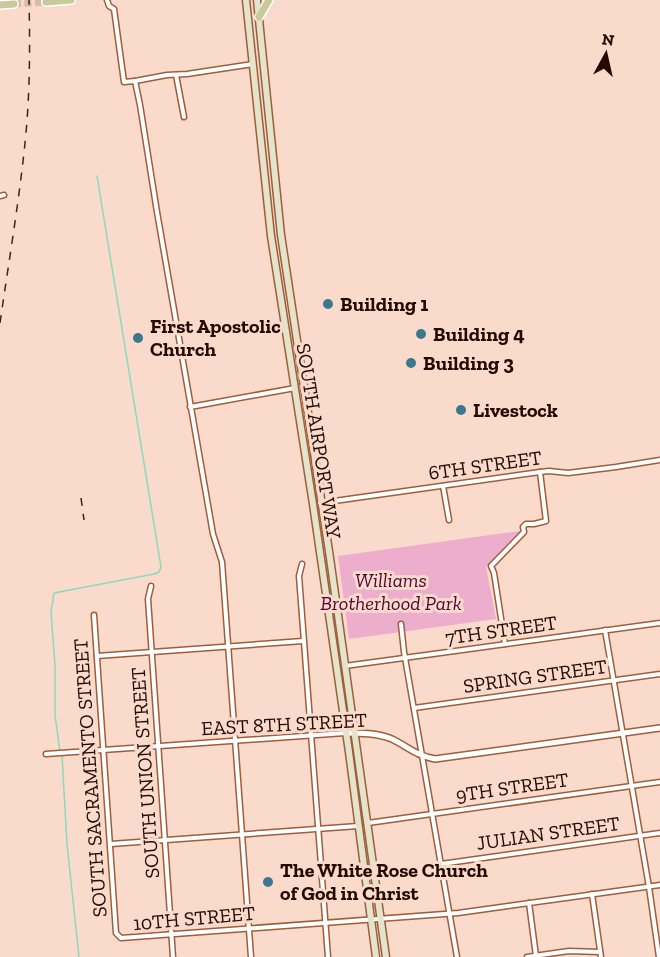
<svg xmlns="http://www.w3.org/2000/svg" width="660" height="957" font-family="'Zilla Slab',serif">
  <rect width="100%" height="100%" fill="#f9dacb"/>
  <!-- green -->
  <polygon fill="#edaecd" points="520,531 486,567 496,619 349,639 338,556"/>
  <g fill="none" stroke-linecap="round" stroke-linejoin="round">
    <!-- stream -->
    <polyline stroke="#8cdabc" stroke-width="1.5" points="79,957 67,844 62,755 60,752 55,715 55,666 51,612 54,593 154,574 159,572 161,567 97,176"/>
    <!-- primary-tunnel -->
    <polyline stroke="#d9bbad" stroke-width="7" stroke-dasharray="7 3.5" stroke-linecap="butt" points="14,4 46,2"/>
    <defs>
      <g id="minor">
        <polyline points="107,0 109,6 114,9 124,82 135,81 140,105 157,212 213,534 222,562 251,957"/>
        <polyline points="176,75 184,117"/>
        <polyline points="135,81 167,75 187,74 253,64"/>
        <polyline points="0,196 4,195"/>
        <polyline points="190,407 295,388"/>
        <polyline points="443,486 449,520"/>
        <polyline points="320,503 540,472 549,471 568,473 616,467 660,460"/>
        <polyline points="302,564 299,576 328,957"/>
        <polyline points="151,586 148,599 173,957"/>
        <polyline points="94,615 116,933 121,938 458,913 660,885"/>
        <polyline points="401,624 404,652 457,957"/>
        <polyline points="605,630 649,887 659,957"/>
        <polyline points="505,644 494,573 491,566 524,532 523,527 526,524 534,524 546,521 540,472"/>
        <polyline points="97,656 303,641"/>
        <polyline points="345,666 660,623"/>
        <polyline points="414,708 660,674"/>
        <polyline points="46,754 345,733"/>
        <polyline points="368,823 660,782"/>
        <polyline points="111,844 358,826"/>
        <polyline points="441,864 660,833"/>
        <polyline points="592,894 601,957"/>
        <polyline points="529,903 536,956"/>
        <polyline points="527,957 569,951 600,952"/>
      </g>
      <path id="tertiary" d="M345 733C361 733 377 733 392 739 408 747 417 756 435 759L660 728"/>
      <g id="secondary">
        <polyline points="246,0 271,236 313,504 349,752 376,957"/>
        <polyline points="257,0 281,235 330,558 386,957"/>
      </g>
      <g id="primary">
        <polyline points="46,2 71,0"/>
        <polyline points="0,5 14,4"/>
        <polyline points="259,17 269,0"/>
      </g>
    </defs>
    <!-- minor casing -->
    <use href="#minor" stroke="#a05d39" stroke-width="7"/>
    <!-- tertiary casing -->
    <use href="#tertiary" stroke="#a05d39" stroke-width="8"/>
    <!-- secondary casing -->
    <use href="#secondary" stroke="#a05d39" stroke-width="9"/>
    <!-- primary casing -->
    <use href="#primary" stroke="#fff" stroke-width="10"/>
    <!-- minor -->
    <use href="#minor" stroke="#fff" stroke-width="4"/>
    <!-- tertiary -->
    <use href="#tertiary" stroke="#fff" stroke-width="5"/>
    <!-- secondary -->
    <use href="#secondary" stroke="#e4e4cc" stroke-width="6"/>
    <!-- primary -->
    <use href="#primary" stroke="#c9c999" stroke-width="7"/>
    <!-- rail -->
    <g stroke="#3e2319" stroke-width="1.5" stroke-dasharray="8 8" stroke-linecap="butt">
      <path d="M0 323C9 260 20 196 26 133 30 89 30 44 29 0"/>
      <polyline points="81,498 84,520"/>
    </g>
  </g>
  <!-- markers -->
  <g fill="#3d768f" stroke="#f9dacb" stroke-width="2">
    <circle cx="328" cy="304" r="6"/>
    <circle cx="421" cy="334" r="6"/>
    <circle cx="138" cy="338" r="6"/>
    <circle cx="411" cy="363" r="6"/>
    <circle cx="461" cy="410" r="6"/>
    <circle cx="268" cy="882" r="6"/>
  </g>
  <g text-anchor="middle" stroke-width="6" stroke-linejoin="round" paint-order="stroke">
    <!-- poi labels -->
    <g font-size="20" font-weight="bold" fill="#240a00" stroke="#f9dacb" text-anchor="start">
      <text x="340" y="311">Building 1</text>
      <text x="150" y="333">First Apostolic<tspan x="150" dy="23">Church</tspan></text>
      <text x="433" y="341">Building 4</text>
      <text x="423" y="370">Building 3</text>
      <text x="473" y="417">Livestock</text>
      <text x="280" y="877">The White Rose Church<tspan x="280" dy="23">of God in Christ</tspan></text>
    </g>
    <!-- street labels -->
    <g font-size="20" fill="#240a00" stroke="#f9dacb">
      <text transform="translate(319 441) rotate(81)" y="7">SOUTH AIRPORT WAY</text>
      <text transform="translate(485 465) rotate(-8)" y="7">6TH STREET</text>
      <text transform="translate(501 630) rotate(-8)" y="7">7TH STREET</text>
      <text transform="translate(535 676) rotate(-8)" y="7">SPRING STREET</text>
      <text transform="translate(284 724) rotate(-3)" y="7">EAST 8TH STREET</text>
      <text transform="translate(145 773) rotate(-94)" y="7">SOUTH UNION STREET</text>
      <text transform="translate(90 778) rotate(-94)" y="7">SOUTH SACRAMENTO STREET</text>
      <text transform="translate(512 787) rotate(-8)" y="7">9TH STREET</text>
      <text transform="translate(548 833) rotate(-8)" y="7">JULIAN STREET</text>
      <text transform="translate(194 918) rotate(-5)" y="7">10TH STREET</text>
    </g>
    <!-- park labels -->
    <g font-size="20" font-style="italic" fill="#510335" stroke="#f9dacb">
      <text x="391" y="587">Williams<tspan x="391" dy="23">Brotherhood Park</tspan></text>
    </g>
  </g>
  <!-- north arrow -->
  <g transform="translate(606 54) rotate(8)" stroke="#f9dacb" stroke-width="4.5" paint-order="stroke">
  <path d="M0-4.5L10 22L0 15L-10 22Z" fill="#240a00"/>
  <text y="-9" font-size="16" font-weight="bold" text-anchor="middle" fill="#240a00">N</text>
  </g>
</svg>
